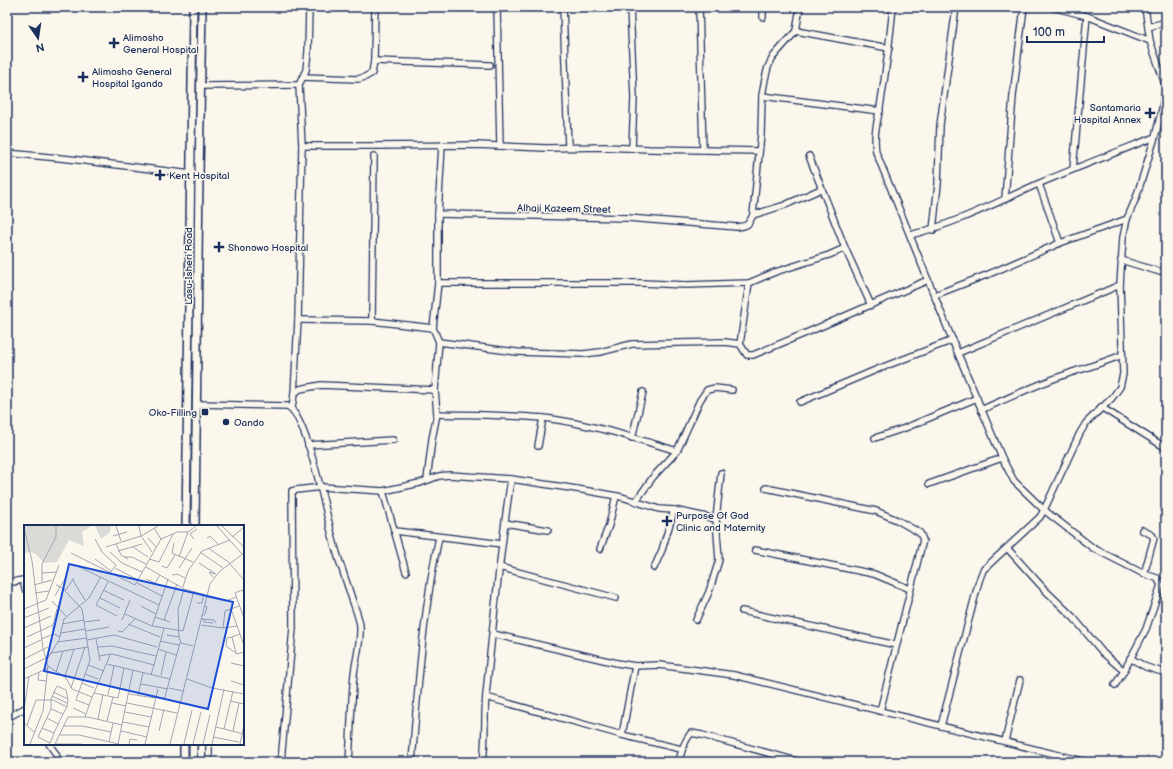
<svg xmlns="http://www.w3.org/2000/svg" width="1173" height="769" font-family="'Balsamiq Sans',sans-serif">
  <rect width="100%" height="100%" fill="#fbf7ec"/>
  <filter id="ink" filterUnits="userSpaceOnUse"><feTurbulence type="fractalNoise" baseFrequency=".025" numOctaves="2"/><feDisplacementMap in="SourceGraphic" scale="8" xChannelSelector="R" yChannelSelector="G"/><feConvolveMatrix kernelMatrix="1 2 1 2 8 2 1 2 1" color-interpolation-filters="sRGB"/></filter>
  <g filter="url(#ink)">
    <g fill="none" stroke-linecap="round" stroke-linejoin="round">
      <defs>
        <g id="minor">
          <polyline points="497,7 500,146"/>
          <polyline points="563,7 568,147"/>
          <polyline points="630,7 634,98 632,148"/>
          <polyline points="699,7 703,150"/>
          <polyline points="763,7 763,17"/>
          <path d="M893 7C890 38 886 70 881 101 878 121 873 132 876 152L956 349 1002 458 1014 481 1044 510 1093 548 1144 574 1157 578 1161 585 1146 629 1124 671 1115 685"/>
          <polyline points="1052,7 1087,16 1150,41"/>
          <polyline points="1145,7 1150,41 1166,87"/>
          <polyline points="1148,27 1166,22"/>
          <polyline points="796,31 889,48"/>
          <polyline points="374,61 490,65"/>
          <polyline points="303,77 358,79 365,77 372,73 374,61 375,7"/>
          <polyline points="200,86 299,85"/>
          <polyline points="762,96 880,111"/>
          <path d="M442 145 438 214 628 218 737 227C748 226 748 225 753 215L761 134 762 96 765 79 768 67 773 57 796 31 800 7"/>
          <polyline points="302,146 375,146 477,145 546,148 604,147 649,149 759,151"/>
          <polyline points="7,153 70,159 191,174"/>
          <polyline points="809,156 845,248 871,305"/>
          <polyline points="1073,169 1087,16"/>
          <polyline points="1039,184 1060,243"/>
          <polyline points="1005,199 1013,96 1024,7"/>
          <polyline points="753,215 785,205 821,189"/>
          <polyline points="933,230 938,184 940,125 956,7"/>
          <path d="M910 235C956 224 997 202 1040 183 1078 167 1117 152 1155 137"/>
          <polyline points="1121,260 1157,271 1166,271"/>
          <polyline points="438,283 642,283 686,285 749,283 775,272 829,255 845,248"/>
          <polyline points="935,295 989,274 1060,243 1127,219"/>
          <polyline points="298,320 372,321 433,328"/>
          <polyline points="372,321 374,156"/>
          <polyline points="439,342 517,352 583,354 600,352 632,344 725,342 740,344 747,355 753,355 806,333 928,280"/>
          <polyline points="740,344 749,283"/>
          <polyline points="958,353 1120,285"/>
          <polyline points="294,394 300,389 321,385 435,390"/>
          <polyline points="800,402 878,369 953,340"/>
          <path d="M197 404 287 406C308 414 328 526 336 550 341 567 347 583 352 599 355 608 359 617 360 626 361 642 356 658 354 674 351 703 351 733 349 762"/>
          <polyline points="1101,407 1166,448"/>
          <polyline points="292,408 294,394 298,320 302,146 299,85 306,70 308,52 309,7"/>
          <path d="M981 410C1010 397 1040 383 1070 373 1088 367 1105 362 1122 355"/>
          <path d="M437 414C473 415 509 415 544 418 587 423 635 438 677 451"/>
          <polyline points="632,438 643,392"/>
          <polyline points="875,438 905,428 977,398"/>
          <polyline points="308,445 393,440"/>
          <polyline points="538,446 543,418"/>
          <polyline points="427,480 432,439 437,414 435,390 439,342 433,328 438,283 438,214"/>
          <polyline points="929,484 1002,458"/>
          <polyline points="766,488 876,511 897,520 920,533 923,540 880,711"/>
          <polyline points="383,491 406,572"/>
          <polyline points="636,501 653,477 677,451 700,400 707,390 715,388 732,390"/>
          <polyline points="505,523 548,530"/>
          <polyline points="1142,530 1152,535 1154,538 1144,574"/>
          <polyline points="395,531 502,544"/>
          <polyline points="1007,548 1045,590 1074,618 1103,653 1124,671"/>
          <polyline points="600,549 609,525 616,496"/>
          <polyline points="755,550 874,574 910,589"/>
          <polyline points="499,567 616,598"/>
          <polyline points="654,568 662,550 674,510"/>
          <polyline points="7,583 23,580 25,589"/>
          <polyline points="742,611 896,645"/>
          <polyline points="696,620 709,592 719,560 716,519 721,473"/>
          <polyline points="493,634 617,663 635,666 659,665 734,675 1087,762"/>
          <polyline points="1130,658 1146,667 1166,673"/>
          <polyline points="486,697 622,735 681,749"/>
          <polyline points="7,718 25,708"/>
          <polyline points="941,726 979,581 983,570 1040,517 1044,510 1080,433 1086,423 1112,398 1120,387 1123,374 1120,285 1123,237 1127,219 1136,198 1155,137 1162,109 1166,86"/>
          <polyline points="622,735 635,666"/>
          <polyline points="1005,741 1020,680"/>
          <polyline points="49,744 56,754 58,762"/>
          <polyline points="209,744 209,762"/>
          <polyline points="281,762 293,628 292,491 296,490 322,487 383,491 420,483 439,476 449,475 511,479 583,490 622,497 659,509 674,510 716,519"/>
          <path d="M412 762C418 687 423 611 439 537"/>
          <path d="M483 762C486 740 484 717 486 695 493 623 500 550 511 479"/>
          <path d="M679 762C681 751 684 742 691 733L702 735 801 762"/>
        </g>
        <g id="major">
          <polyline points="186,526 193,7"/>
          <polyline points="195,526 199,175 202,7"/>
          <polyline points="184,762 184,744"/>
          <polyline points="193,762 193,744"/>
        </g>
      </defs>
      <!-- minor casing -->
      <use href="#minor" stroke="#1b2f5e" stroke-width="8"/>
      <!-- major casing -->
      <use href="#major" stroke="#1b2f5e" stroke-width="10"/>
      <!-- minor -->
      <use href="#minor" stroke="#fbf7ec" stroke-width="5.5"/>
      <!-- major -->
      <use href="#major" stroke="#fbf7ec" stroke-width="7"/>
    </g>
  </g>
  <!-- markers -->
  <g fill="#1b2f5e" stroke="#fbf7ec" stroke-width="1.5">
    <path d="M112 37h4v4h4v4h-4v4h-4v-4h-4v-4h4z"/>
    <path d="M81 71h4v4h4v4h-4v4h-4v-4h-4v-4h4z"/>
    <path d="M1148 107h4v4h4v4h-4v4h-4v-4h-4v-4h4z"/>
    <path d="M158 169h4v4h4v4h-4v4h-4v-4h-4v-4h4z"/>
    <path d="M217 241h4v4h4v4h-4v4h-4v-4h-4v-4h4z"/>
    <rect x="201" y="408" width="8" height="8" rx="2"/>
    <circle cx="226" cy="422" r="4"/>
    <path d="M665 515h4v4h4v4h-4v4h-4v-4h-4v-4h4z"/>
  </g>
  <g text-anchor="middle" stroke-width="3" stroke-linejoin="round" paint-order="stroke">
    <!-- poi labels -->
    <g font-size="10" fill="#1b2f5e" stroke="#fbf7ec" text-anchor="start">
      <text x="123" y="41">Alimosho<tspan x="123" dy="12">General Hospital</tspan></text>
      <text x="92" y="75">Alimosho General<tspan x="92" dy="12">Hospital Igando</tspan></text>
      <text x="1141" y="111" text-anchor="end">Santamaria<tspan x="1141" dy="12">Hospital Annex</tspan></text>
      <text x="169" y="179">Kent Hospital</text>
      <text x="228" y="251">Shonowo Hospital</text>
      <text x="197" y="416" text-anchor="end">Oko-Filling</text>
      <text x="234" y="426">Oando</text>
      <text x="676" y="519">Purpose Of God<tspan x="676" dy="12">Clinic and Maternity</tspan></text>
    </g>
    <!-- street labels -->
    <g font-size="10" fill="#1b2f5e" stroke="#fbf7ec">
      <text transform="translate(564 208) rotate(1)" y="4">Alhaji Kazeem Street</text>
      <text transform="translate(188 266) rotate(-90)" y="4">Lasu-Isheri Road</text>
    </g>
  </g>
  <!-- overview -->
  <g transform="translate(24 525)">
    <rect width="220" height="220" fill="#fbf7ec"/>
    <path d="M0 1H67L58 7 60 21 45 15 33 37 20 38 12 29 7 27 0 28ZM71 1H87L86 7 77 14Z" fill="#dadad7"/>
    <path fill="none" stroke="#a1a7b3" stroke-width="1" d="M92 1 97 16M115 1 117 11 128 27M193 1 218 29M198 1 220 22M0 3 8 36 19 123 24 141 19 186 6 219M130 3 137 14M89 11 103 7M208 12 220 2M124 13 132 22M183 13 186 11 194 19M71 14 78 27 92 40 86 48M170 14 166 9 173 4M150 18 148 28 169 37M92 19 97 30 104 34M82 22 117 11 134 1M109 22 124 32M184 23 206 38M94 26 118 19M86 27 98 38 118 47M176 27 199 43M47 28 111 60 137 14 153 7H164L172 1M100 32H108L122 39M155 32 164 7M71 34 87 46M125 34 135 37 149 9M175 38 192 49M206 39 220 55M53 41 135 80M138 41 143 43 151 30M122 42 160 64 182 70M91 43 114 55M155 43 168 23M18 48 33 47M148 50 153 49 161 53M189 52 185 47 191 49M50 53 41 66 58 84 66 135 52 175 65 180M48 54 61 75M122 54 131 58 136 50M18 57V39L32 12V1M84 57 72 80 93 91M113 58 138 71M10 60 28 55M32 60 36 62 42 52M159 62 164 46 178 26 206 15M160 64 154 85 155 112 157 118 169 121M79 65 100 75M11 68 25 66M220 68 218 65 211 68 220 93M31 71 36 62 41 65M183 72 202 76 212 72M76 73 96 83M28 76 43 92M173 78H178L180 69M117 81 132 89M215 81 207 84 220 120M0 84 22 75 35 40M207 84 201 86 199 103 213 101M101 89 128 101 159 106 170 66M178 91 181 89 183 82 181 81M131 92 146 97M0 93 25 83M177 94 190 95 192 98M180 94V97L189 98M98 95 106 75M140 95 153 59M60 97 76 95M38 99 60 95M104 99 136 112M29 100 33 84M177 100 199 103M128 101 144 54M0 103 27 91M62 106 85 102M94 106 98 107 111 94M37 108 61 104M143 110 155 112M3 112 29 100V109M208 112 203 113 202 121 213 129 220 127M17 114 30 109 36 112M72 114 76 136M63 115 90 110 133 122M136 116 155 120M33 117 63 113M74 122 88 121 132 131M0 123 17 115M134 124 152 130M27 128 64 122M212 128 208 112 216 109M75 131 88 129 130 140 127 150M24 133 35 115 40 94 65 73 76 53M0 134 24 122M207 138 220 141M83 139 146 154M64 140 80 146M130 140 140 103M24 141 42 153 48 164 68 172 70 168 89 172M0 144 24 132M15 147 14 155 23 156M32 147 39 126M61 149 74 154M137 150 142 127M41 151 50 124M0 154 24 143M163 154 188 163 220 169M207 156 220 160M58 158 70 163M117 159 144 164M47 163 61 122M145 163 159 166M29 167 44 174M70 168 86 130M105 169 131 173M84 170 90 141M114 170 119 148M28 171 43 178M140 175 156 118M206 176 220 179M88 178 102 181M103 178 153 188M49 183 62 189M27 184 39 189M0 185 5 151M101 187 127 192M61 192 68 172M23 193 34 199M74 194 79 169M83 196 89 172 94 173 100 143M99 197 125 202M0 198 10 207M3 200 12 175H29L43 182M39 201H58L87 207M192 202 220 209M18 203 30 208M200 204 209 166M97 206 123 212M135 206 140 184M209 206 215 178M36 210H55L95 219M189 212 215 217M85 217 89 198M25 219 26 218 27 216 30 208 39 189 43 182 44 175 42 165 33 161 27 174V184L14 212 26 218M31 219 44 192H64L98 200M31 219H58M94 219 109 145M105 219 106 214 113 215M121 219 134 164M146 219 186 59 195 47 220 28M160 219 168 185M169 219 177 187M179 219 186 190M188 219 200 164M216 219 220 200"/>
    <path fill="#1d4ed8" fill-opacity="0.15" stroke="#1d4ed8" stroke-width="2" d="M45 39 209 77 184 184 20 146Z"/>
    <rect width="220" height="220" fill="none" stroke="#1b2f5e" stroke-width="2"/>
  </g>
  <!-- margin -->
  <rect width="1173" height="769" fill="none" stroke="#fbf7ec" stroke-width="24"/>
  <rect x="12" y="12" width="1149" height="745" fill="none" stroke="#1b2f5e" stroke-width="1.5" filter="url(#ink)"/>
  <!-- north arrow -->
  <g transform="translate(38 38) rotate(167)" stroke="#fbf7ec" stroke-width="3" paint-order="stroke">
  <path d="M0-3L7 15L0 10L-7 15Z" fill="#1b2f5e"/>
  <text y="-6" font-size="11" font-weight="bold" text-anchor="middle" fill="#1b2f5e">N</text>
  </g>
  <!-- scale -->
  <path d="M1027 36v6h77v-6" fill="none" stroke="#1b2f5e" stroke-width="2"/>
  <text x="1033" y="36" font-size="12" fill="#1b2f5e" stroke="#fbf7ec" stroke-width="3" paint-order="stroke">100 m</text>
</svg>
